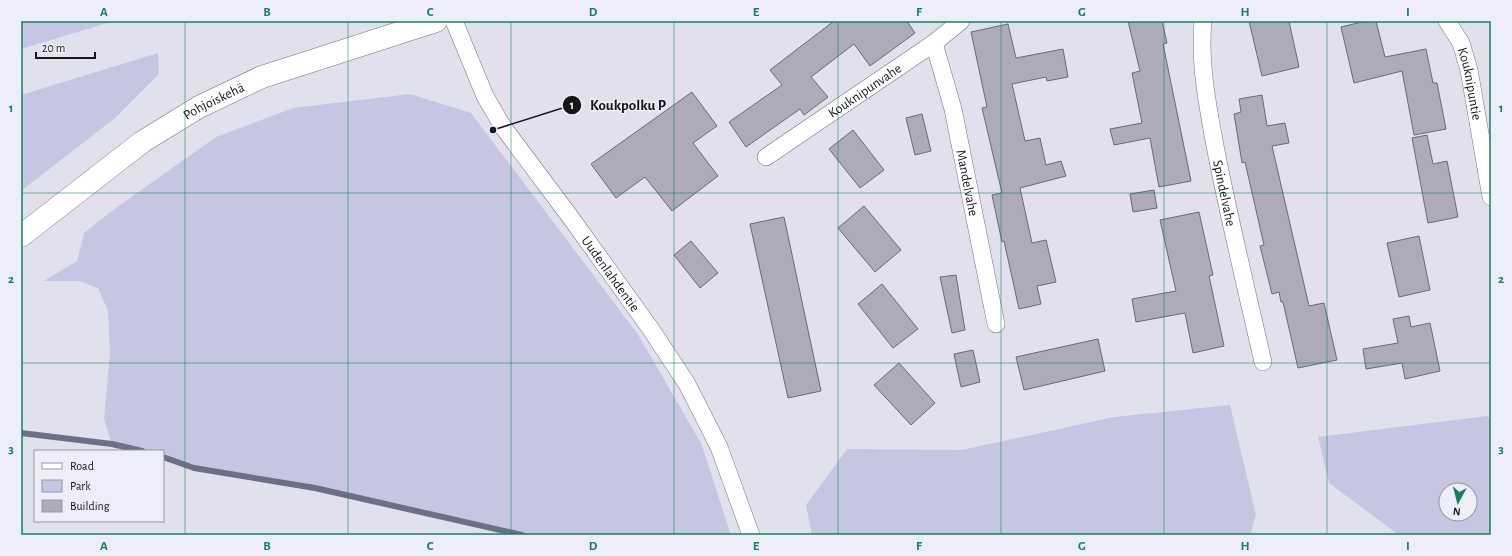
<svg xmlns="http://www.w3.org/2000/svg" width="1512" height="556" font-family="'Alegreya Sans',sans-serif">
  <rect width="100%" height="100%" fill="#e1e1ed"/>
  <!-- green -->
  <g fill="#c6c6e3" fill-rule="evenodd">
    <polygon points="21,21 114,21 21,49"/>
    <polygon points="158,53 159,74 115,118 21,191 21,95"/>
    <polygon points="410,94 471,113 637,333 701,443 731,535 522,535 315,488 194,468 163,457 163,451 142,451 112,444 104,419 110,353 108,311 98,288 79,281 44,281 77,261 84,233 113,210 216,137 293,108"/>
    <polygon points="1230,405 1256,515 1250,535 812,535 806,505 847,449 962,450 1114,417"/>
    <path d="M1487 416 1491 419V535H1399L1329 483 1318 437ZM1446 490H1470V514H1446Z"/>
  </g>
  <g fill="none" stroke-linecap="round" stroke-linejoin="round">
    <!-- stream -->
    <g stroke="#6e6e87" stroke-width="6">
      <polyline points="21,433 112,444 142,451"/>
      <polyline points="163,457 194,468 315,488 522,535"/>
    </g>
  </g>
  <!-- building -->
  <g fill="#acacb8" stroke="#6a6a74">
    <polygon points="834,21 907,21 915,33 870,66 854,44 811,77 828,97 804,115 800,109 746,147 729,122 782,85 770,70"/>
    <polygon points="1128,21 1162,21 1167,43 1163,44 1191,181 1159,187 1150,138 1114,145 1110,129 1142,123 1132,73 1140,71"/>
    <polygon points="1249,21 1289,21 1299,67 1262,76"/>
    <polygon points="1366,21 1376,21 1385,57 1426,49 1433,83 1437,83 1446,129 1414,135 1402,71 1354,83 1341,27"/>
    <polygon points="1008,24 1016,58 1063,49 1068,77 1047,81 1046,77 1012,84 1025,141 1040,138 1046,165 1061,161 1066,176 1020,188 1032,243 1046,240 1056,282 1037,286 1041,304 1019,309 1004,241 1002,242 992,195 1002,193 982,108 987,107 971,32"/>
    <polygon points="692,92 717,126 693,143 718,176 672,211 645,177 616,198 591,164"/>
    <polygon points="1262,95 1267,126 1285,123 1289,143 1272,146 1309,306 1324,303 1337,360 1298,368 1283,302 1281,302 1279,292 1272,294 1260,246 1264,245 1245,162 1242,163 1234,114 1241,112 1239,99"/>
    <polygon points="922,114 931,151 915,155 906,118"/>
    <polygon points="853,130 884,170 860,188 829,149"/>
    <polygon points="1427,135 1433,164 1447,161 1458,217 1428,223 1412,138"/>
    <polygon points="1154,190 1157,208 1133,212 1130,194"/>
    <polygon points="864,206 901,250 875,272 838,228"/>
    <polygon points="1199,212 1213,275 1209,276 1224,346 1193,353 1185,313 1136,322 1132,299 1176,291 1160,220"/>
    <polygon points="784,217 821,391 788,398 750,224"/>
    <polygon points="1419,236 1430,290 1399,297 1387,243"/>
    <polygon points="691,241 718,273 700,288 674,255"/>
    <polygon points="956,275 965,330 952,333 940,277"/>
    <polygon points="882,284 918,329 893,348 858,304"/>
    <polygon points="1409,316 1411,327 1430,323 1440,371 1405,379 1402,363 1366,369 1363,349 1398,343 1393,319"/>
    <polygon points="1098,339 1105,371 1024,390 1016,357"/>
    <polygon points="973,350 980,382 961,387 954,354"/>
    <polygon points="899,363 935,403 911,425 874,385"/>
  </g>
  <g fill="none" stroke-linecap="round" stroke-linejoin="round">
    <defs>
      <g id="street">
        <path id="s1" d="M454 21 485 96 503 127 571 218 650 328 687 384 719 447 751 535"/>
        <path id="s2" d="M1203 21C1199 64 1208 108 1216 151 1230 222 1247 292 1263 362"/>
        <path id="s3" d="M1447 21 1461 43 1469 70 1491 197"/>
        <path id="s4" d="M934 43 953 109 996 324"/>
        <path id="s5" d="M766 157 934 43 961 21"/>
      </g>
      <g id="secondary">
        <path id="s6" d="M21 236 142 142 199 107 262 77 436 21"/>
      </g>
    </defs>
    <!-- street casing -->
    <use href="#street" stroke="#757580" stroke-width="18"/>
    <!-- secondary casing -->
    <use href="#secondary" stroke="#757580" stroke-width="23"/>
    <!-- street -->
    <use href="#street" stroke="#fff" stroke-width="17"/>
    <!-- secondary -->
    <use href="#secondary" stroke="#fff" stroke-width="22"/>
  </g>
  <!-- grid -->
  <path fill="none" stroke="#13825f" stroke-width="1" stroke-opacity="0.55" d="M185 21V535M348 21V535M511 21V535M674 21V535M838 21V535M1001 21V535M1164 21V535M1327 21V535M21 193H1491M21 363H1491"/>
  <g text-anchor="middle" stroke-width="3" stroke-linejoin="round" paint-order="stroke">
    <!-- street labels -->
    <g font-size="14" fill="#16161a" stroke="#eeeefa">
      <text dy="5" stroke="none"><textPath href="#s3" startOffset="68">Kouknipuntie</textPath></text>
      <text dy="5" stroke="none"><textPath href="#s5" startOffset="119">Kouknipunvahe</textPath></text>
      <text dy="5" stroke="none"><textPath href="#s6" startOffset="236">Pohjoiskehä</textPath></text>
      <text dy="5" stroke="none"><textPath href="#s4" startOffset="144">Mandelvahe</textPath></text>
      <text dy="5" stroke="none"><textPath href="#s2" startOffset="174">Spindelvahe</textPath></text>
      <text dy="5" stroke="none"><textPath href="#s1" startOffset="299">Uudenlahdentie</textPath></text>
    </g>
  </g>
  <!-- callouts -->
  <path fill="none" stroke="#16161a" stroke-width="1.5" d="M493 130L572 105"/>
  <g fill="#16161a" stroke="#eeeefa" stroke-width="1.5">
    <circle cx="493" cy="130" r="4"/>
    <circle cx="572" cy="105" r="10"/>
  </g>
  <g font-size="12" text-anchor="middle" font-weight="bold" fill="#fff">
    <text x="572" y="109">1</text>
  </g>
  <g font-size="15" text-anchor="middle" font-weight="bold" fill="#16161a" stroke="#eeeefa" stroke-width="3" stroke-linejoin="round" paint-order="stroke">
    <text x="628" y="110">Koukpolku P</text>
  </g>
  <!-- border -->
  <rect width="1512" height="556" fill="none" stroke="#eeeefa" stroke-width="44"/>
  <!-- legend -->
  <rect x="34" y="450" width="130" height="72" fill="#eeeefa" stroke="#9898a0"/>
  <rect x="42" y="463" width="20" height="6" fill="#ffffff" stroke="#9898a0"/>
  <text x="70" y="470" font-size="12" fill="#16161a">Road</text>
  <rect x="42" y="480" width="20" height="12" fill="#c6c6e3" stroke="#9898a0"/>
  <text x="70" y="490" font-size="12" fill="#16161a">Park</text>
  <rect x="42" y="500" width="20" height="12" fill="#acacb8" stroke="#9898a0"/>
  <text x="70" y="510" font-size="12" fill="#16161a">Building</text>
  <!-- north arrow -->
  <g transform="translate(1458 502) rotate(187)"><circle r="19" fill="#eeeefa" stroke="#9898a0"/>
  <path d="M0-3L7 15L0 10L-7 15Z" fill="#13825f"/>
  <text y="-6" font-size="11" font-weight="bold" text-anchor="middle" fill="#16161a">N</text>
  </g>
  <!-- scale -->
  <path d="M36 52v6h59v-6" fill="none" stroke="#16161a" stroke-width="2"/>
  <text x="42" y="52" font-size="12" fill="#16161a" stroke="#eeeefa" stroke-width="3" paint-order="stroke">20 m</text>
  <rect x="22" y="22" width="1468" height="512" fill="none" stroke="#13825f" stroke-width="1.5"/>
  <g font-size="13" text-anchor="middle" font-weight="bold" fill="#13825f">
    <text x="104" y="16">A</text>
    <text x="267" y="16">B</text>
    <text x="430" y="16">C</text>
    <text x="593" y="16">D</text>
    <text x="756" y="16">E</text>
    <text x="919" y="16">F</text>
    <text x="1082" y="16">G</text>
    <text x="1245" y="16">H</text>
    <text x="1408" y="16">I</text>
    <text x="11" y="112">1</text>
    <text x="1501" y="112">1</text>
    <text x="11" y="283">2</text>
    <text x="1501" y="283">2</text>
    <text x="11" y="453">3</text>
    <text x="1501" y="453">3</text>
    <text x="104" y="550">A</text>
    <text x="267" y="550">B</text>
    <text x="430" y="550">C</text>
    <text x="593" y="550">D</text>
    <text x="756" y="550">E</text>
    <text x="919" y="550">F</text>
    <text x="1082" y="550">G</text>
    <text x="1245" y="550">H</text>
    <text x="1408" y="550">I</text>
  </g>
</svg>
